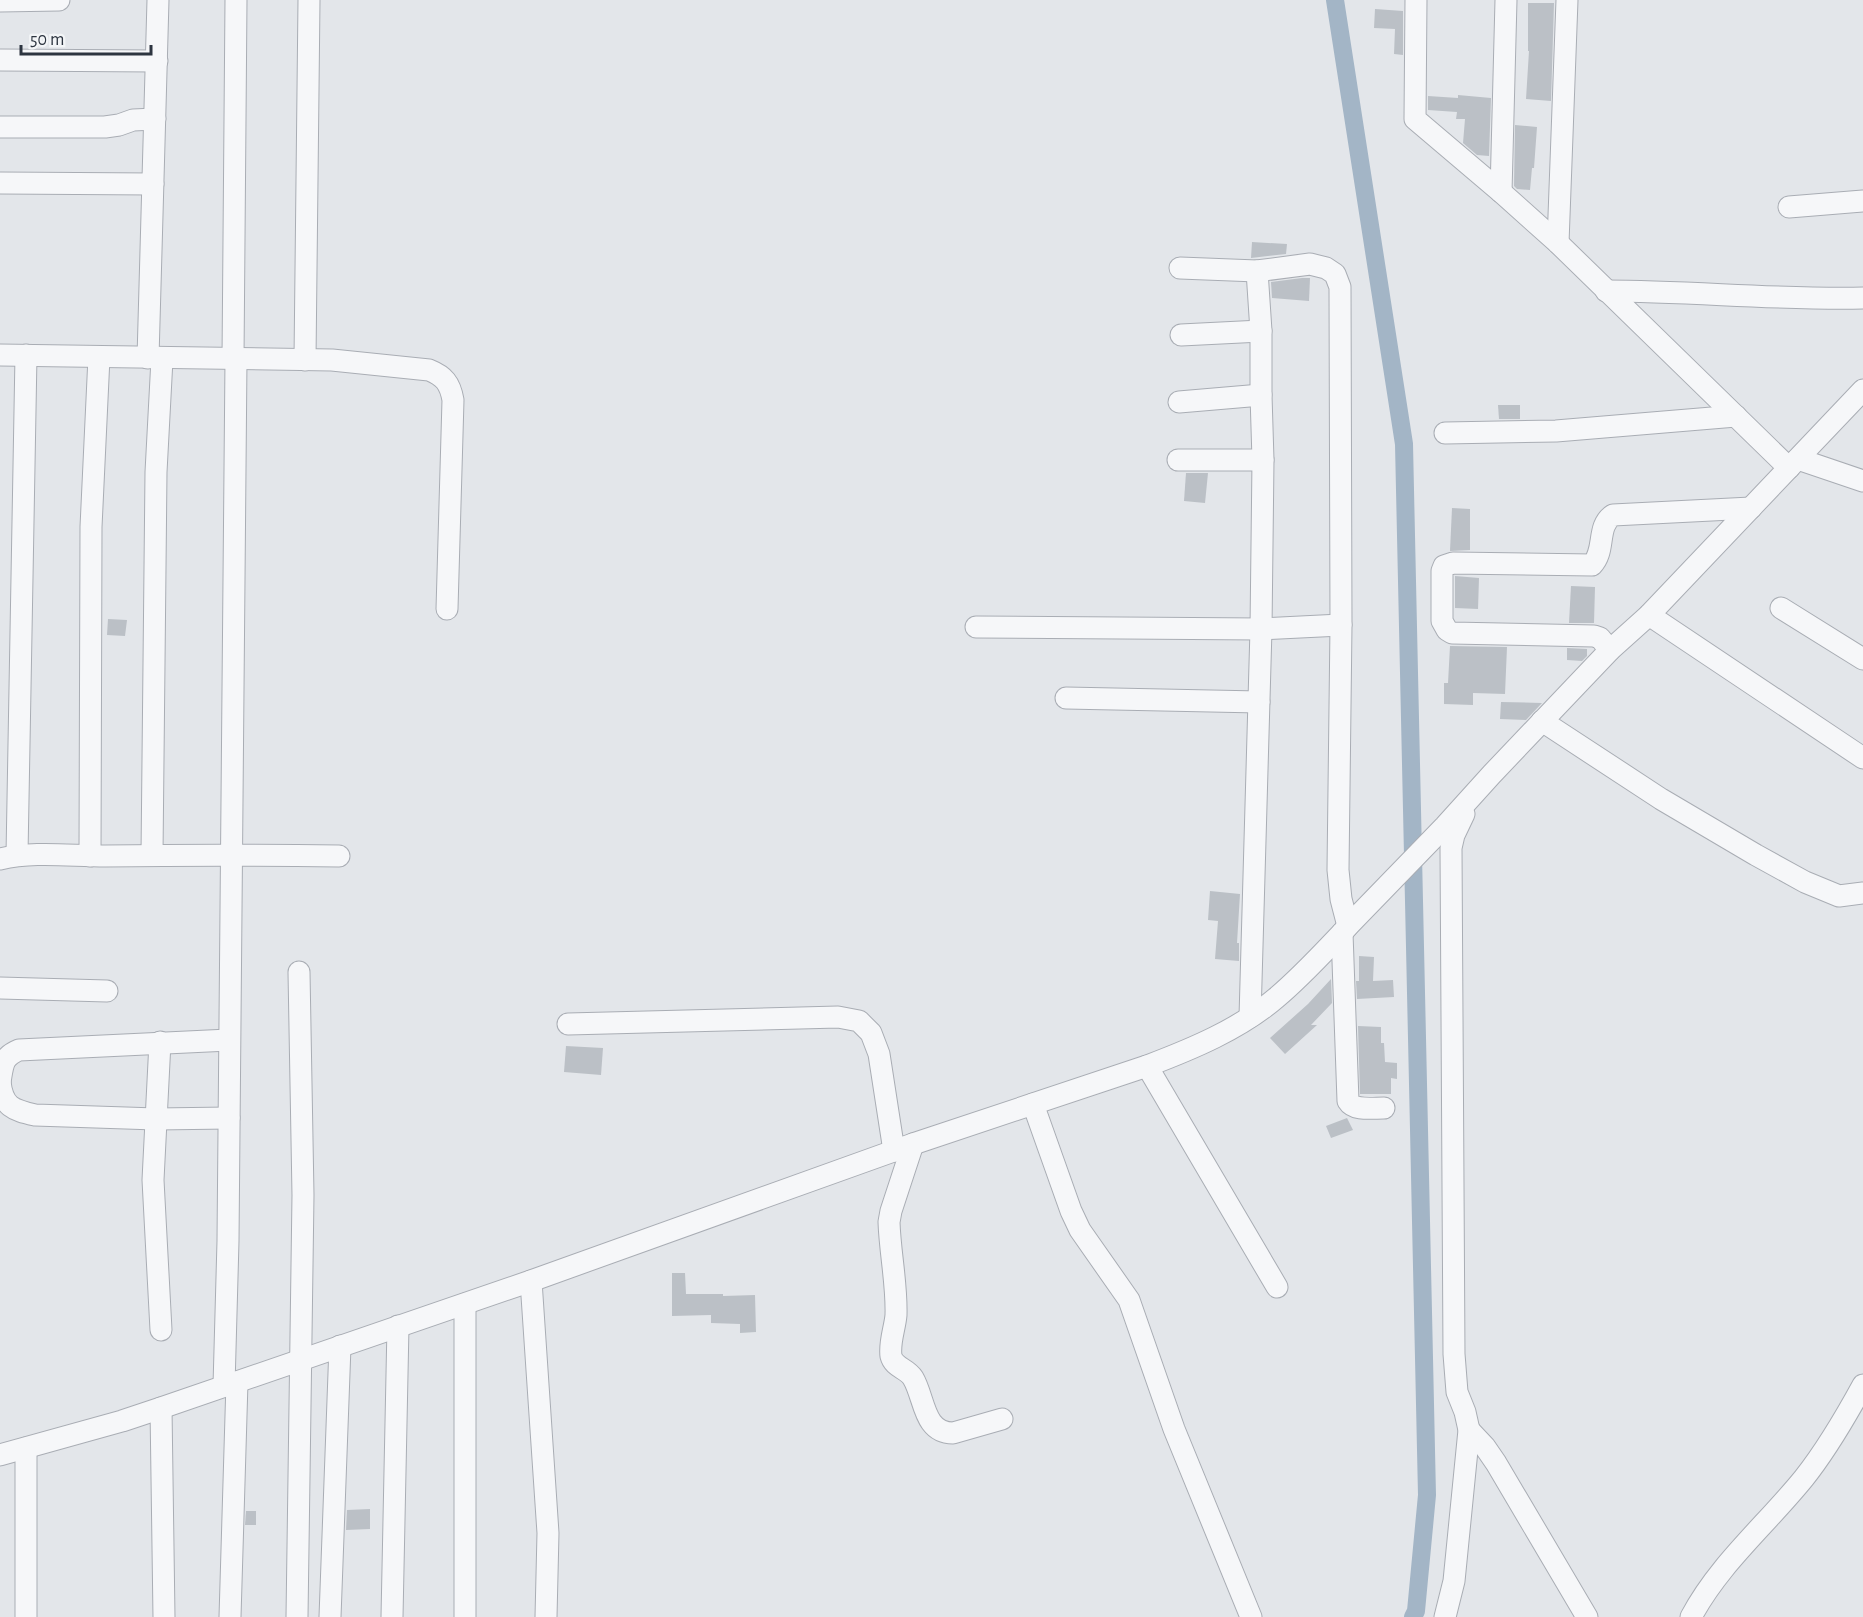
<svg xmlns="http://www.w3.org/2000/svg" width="1863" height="1617" font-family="'Alegreya Sans',sans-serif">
  <rect width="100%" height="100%" fill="#e3e6ea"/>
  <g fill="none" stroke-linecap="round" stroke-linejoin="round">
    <!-- canal -->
    <polyline stroke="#a3b5c6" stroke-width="18" points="1335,0 1404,444 1427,1495 1416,1611 1413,1617"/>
  </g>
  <!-- building -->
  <g fill="#bbc0c6">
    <polygon points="1528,3 1554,3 1551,101 1526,99 1529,51 1528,51"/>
    <polygon points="1375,9 1403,11 1403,55 1394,54 1395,29 1374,28"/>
    <polygon points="1458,95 1491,98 1489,156 1477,155 1463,143 1465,119 1456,119 1457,112 1428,110 1428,96 1458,98"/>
    <polygon points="1515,125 1537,127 1534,168 1532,168 1530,190 1517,189 1514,186"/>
    <polygon points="1252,242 1287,244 1286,254 1251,258"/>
    <polygon points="1302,278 1310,278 1309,301 1272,298 1271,282"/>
    <polygon points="1498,405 1520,405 1520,419 1499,419"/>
    <polygon points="1186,473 1208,473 1205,503 1184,501"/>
    <polygon points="1452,508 1470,509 1470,550 1450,551"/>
    <polygon points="1455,576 1479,578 1478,609 1455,608"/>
    <polygon points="1571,586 1595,587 1594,623 1569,623"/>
    <polygon points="108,619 127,620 125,636 107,635"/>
    <polygon points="1450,646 1507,647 1505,694 1473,693 1473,705 1444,704 1444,683 1448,683"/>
    <polygon points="1567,648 1587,649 1587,656 1582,661 1567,660"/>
    <polygon points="1501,702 1542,703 1526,720 1500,719"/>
    <polygon points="1210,891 1240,894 1237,943 1239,943 1239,961 1215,959 1218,921 1208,920"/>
    <polygon points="1359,956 1374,957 1373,981 1393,980 1394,997 1357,999 1356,981 1359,981"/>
    <polygon points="1331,979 1332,1003 1311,1025 1317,1025 1285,1054 1270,1038 1308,1004"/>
    <polygon points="1358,1026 1381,1027 1381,1043 1384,1043 1385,1062 1397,1063 1397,1079 1391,1078 1391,1094 1360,1094"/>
    <polygon points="566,1046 603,1048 601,1075 564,1072"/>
    <polygon points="1347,1118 1353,1130 1331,1138 1326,1126"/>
    <polygon points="672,1273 685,1273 686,1294 723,1294 723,1296 755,1295 756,1332 740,1333 740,1324 711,1323 711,1315 672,1316"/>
    <polygon points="370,1509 370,1529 346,1530 347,1510"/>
    <polygon points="246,1511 256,1511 256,1525 245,1525"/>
  </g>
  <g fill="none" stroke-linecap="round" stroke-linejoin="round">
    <defs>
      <g id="minor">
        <polyline points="1416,0 1415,119 1501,192 1558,243 1789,468"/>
        <polyline points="0,1 59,0"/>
        <polyline points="0,60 157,61"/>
        <polyline points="0,127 105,127 119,125 133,120 155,119"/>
        <polyline points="0,183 153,184"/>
        <polyline points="1501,192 1506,0"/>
        <polyline points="1789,207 1863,201"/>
        <polyline points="1558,243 1567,0"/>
        <polyline points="1180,268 1257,271 1310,264 1326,268 1335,274 1340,287 1341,625 1338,870 1341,899 1348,926"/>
        <path d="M1606 291C1692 291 1777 300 1863 298"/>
        <polyline points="1181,335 1261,331"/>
        <path d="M0 355 332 360 429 370C444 376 450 383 453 400L447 609"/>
        <polyline points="148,358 158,0"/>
        <polyline points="233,359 236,0"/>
        <polyline points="305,360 309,0"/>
        <polyline points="1179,402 1261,395"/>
        <polyline points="1445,433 1556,431 1736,416"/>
        <polyline points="1798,459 1863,481"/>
        <polyline points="1178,460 1263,460"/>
        <polyline points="1781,608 1863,659"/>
        <polyline points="1649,615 1863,758"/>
        <polyline points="976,627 1261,629 1341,625"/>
        <path d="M1610 650 1600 638 1594 636 1452 633 1447 630 1442 621V571L1444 566 1453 563 1592 565C1606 551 1596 526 1613 515L1751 508"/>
        <polyline points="1066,698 1259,702"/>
        <polyline points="1542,721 1661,799 1756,855 1805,882 1839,896 1863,893"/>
        <polyline points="17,855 26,355"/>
        <polyline points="152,855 156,472 162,359"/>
        <polyline points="90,856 91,527 99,357"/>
        <path d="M0 859C34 851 70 856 105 856 183 855 261 855 339 856"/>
        <path d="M1342 933 1348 1101C1354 1111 1372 1108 1384 1108"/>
        <polyline points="0,988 107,991"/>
        <polyline points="1250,1017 1261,629 1263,460 1261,395 1261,331 1257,271"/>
        <polyline points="568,1024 838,1017 859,1021 871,1033 879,1054 894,1151"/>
        <polyline points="160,1042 153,1180 161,1330"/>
        <polyline points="1147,1066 1277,1287"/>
        <path d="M0 1082C3 1065 2 1057 19 1050L229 1040"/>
        <path d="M0 1082C3 1107 13 1110 35 1115L156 1119 229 1118"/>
        <polyline points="1033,1104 1071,1211 1080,1230 1129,1300 1174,1429 1251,1617"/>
        <path d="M913 1144 891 1211 889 1222C890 1253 897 1284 896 1315 895 1328 889 1342 891 1356 894 1368 907 1368 913 1378 925 1398 923 1433 953 1433L1002 1419"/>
        <polyline points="531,1281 548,1533 546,1617"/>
        <polyline points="224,1386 228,1241 236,359"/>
        <polyline points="161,1408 164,1617"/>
        <polyline points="1469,1430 1485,1447 1496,1463 1587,1617"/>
        <polyline points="26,1448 26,1617"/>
        <path d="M0 1455 122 1421 161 1408 531 1281 913 1144 1147 1066C1192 1049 1240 1029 1276 998 1300 978 1321 955 1342 933L1348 926 1445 826 1492 774 1610 650 1649 615 1863 390"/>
        <polyline points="230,1617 237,1382"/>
        <polyline points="297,1617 303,1195 299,972"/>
        <polyline points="330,1617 340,1346"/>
        <polyline points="392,1617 398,1326"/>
        <polyline points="465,1617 465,1304"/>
        <polyline points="1445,1617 1454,1581 1469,1430 1465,1412 1457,1392 1454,1354 1451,848 1454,835 1464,814"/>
        <path d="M1691 1617C1719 1564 1766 1525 1804 1478 1827 1449 1845 1418 1863 1385"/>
      </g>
    </defs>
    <!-- minor casing -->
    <use href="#minor" stroke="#a9adb4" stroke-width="23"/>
    <!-- minor -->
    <use href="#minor" stroke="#f6f7f9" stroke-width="21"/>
  </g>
  <!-- scale -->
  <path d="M21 45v9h130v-9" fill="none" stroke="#2d3540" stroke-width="3"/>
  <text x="30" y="45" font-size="18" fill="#2d3540" stroke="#f3f5f7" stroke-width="4.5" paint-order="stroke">50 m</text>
</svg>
